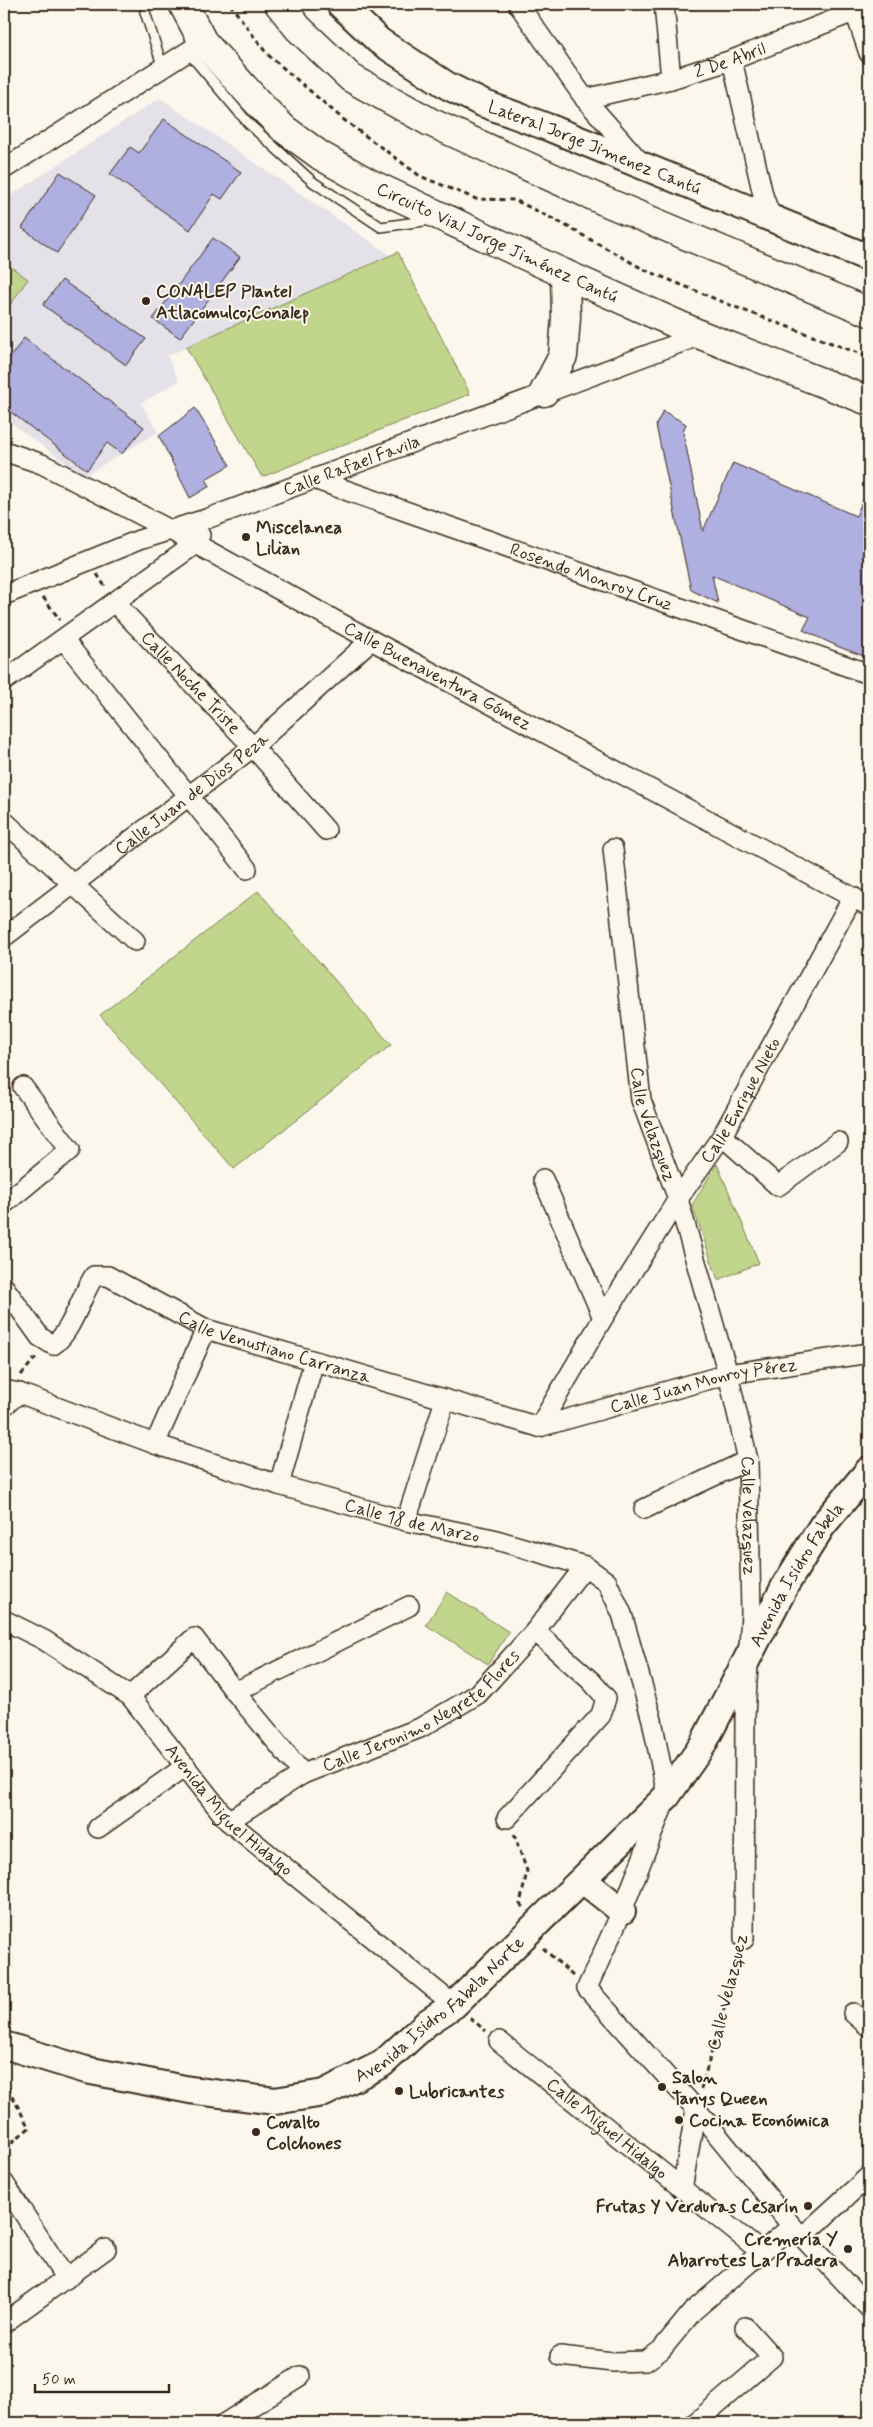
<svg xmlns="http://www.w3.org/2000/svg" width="873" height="2427" font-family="Mynerve,sans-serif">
  <rect width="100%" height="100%" fill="#fbf7ec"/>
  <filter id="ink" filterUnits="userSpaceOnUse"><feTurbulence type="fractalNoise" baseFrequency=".02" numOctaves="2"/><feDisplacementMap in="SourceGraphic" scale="10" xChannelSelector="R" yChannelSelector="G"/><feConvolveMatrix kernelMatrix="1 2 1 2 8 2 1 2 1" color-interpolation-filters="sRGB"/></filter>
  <g filter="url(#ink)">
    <!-- built -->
    <polygon fill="#e4e1e8" points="160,98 390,255 167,356 179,381 141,403 158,432 84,476 4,418 4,200"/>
    <!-- green -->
    <g fill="#c1d68c" stroke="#7e8055">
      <polygon points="398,252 470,394 262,477 186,347"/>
      <polygon points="4,262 28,279 5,312 4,311"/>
      <polygon points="258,891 391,1045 234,1169 100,1015"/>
      <polygon points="717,1164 759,1263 718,1280 692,1205"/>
      <polygon points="447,1592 509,1632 488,1664 426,1625"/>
    </g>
    <!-- building -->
    <g fill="#afafe0" stroke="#3b2a1e">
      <polygon points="164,119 241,172 222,199 214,194 190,230 110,174 130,147 139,153"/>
      <polygon points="60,172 96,195 57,253 22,228"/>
      <polygon points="213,238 240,257 180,338 153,319"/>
      <polygon points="62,280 146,339 126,365 43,305"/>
      <polygon points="24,338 144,427 122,454 107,443 87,470 4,407 4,366"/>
      <polygon points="195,408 230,465 206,479 210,486 190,498 159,436"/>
      <polygon points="663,411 686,424 683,431 703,531 733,463 856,516 869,486 869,658 839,647 803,630 810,617 712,575 718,603 691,590 656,425"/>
    </g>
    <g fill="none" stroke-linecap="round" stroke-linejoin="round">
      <defs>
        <g id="lane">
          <polyline points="145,12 163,68"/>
          <polyline points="188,52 249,124 313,182 381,227 431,220"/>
        </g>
        <g id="street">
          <polyline points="518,4 585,99 641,163"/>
          <polyline points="664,4 671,79"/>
          <polyline points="855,12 869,53"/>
          <polyline points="732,60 763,195 772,220"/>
          <path id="s1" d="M585 99 671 79 732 60 869 6"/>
          <polyline points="4,169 203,42"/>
          <path id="s2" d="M4 451 42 464 172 531 371 640 869 906"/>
          <path id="s3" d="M314 479 869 674"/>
          <path id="s4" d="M4 595 139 540 209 518 701 335"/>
          <path id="s5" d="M115 603 253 747 326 830"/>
          <polyline points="64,640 247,869"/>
          <polyline points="4,681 194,545 200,535"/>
          <polyline points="4,821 135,941"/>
          <path id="s6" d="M613 849 641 1100 678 1199 728 1374 748 1460 751 1613 745 1716 744 1939"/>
          <path id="s7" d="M4 937 253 747 371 640"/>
          <polyline points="722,1136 778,1186 838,1142"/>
          <polyline points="543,1179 603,1318"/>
          <polyline points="4,1204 70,1150 23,1087"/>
          <path id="s8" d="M4 1287 40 1337 53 1345C72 1332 81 1296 94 1276H108L206 1329 539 1427"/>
          <path id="s9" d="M4 1390 19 1393 155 1444 279 1485 406 1521 493 1539 585 1566 607 1582 622 1614 652 1720 667 1796 622 1911 587 1988 696 2109 792 2226 869 2308"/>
          <polyline points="4,1406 19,1393"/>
          <path id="s10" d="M539 1427 603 1318 678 1199 722 1136 853 897"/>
          <path id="s11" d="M539 1427 728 1374 869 1353"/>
          <polyline points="155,1444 206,1329"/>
          <polyline points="279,1485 314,1361"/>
          <polyline points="644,1509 748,1460"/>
          <polyline points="406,1521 445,1400"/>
          <path id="s12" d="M4 1620 44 1640 130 1696 228 1821 454 2005"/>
          <polyline points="235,1692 409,1606"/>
          <polyline points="130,1696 194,1638 235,1692 303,1774"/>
          <polyline points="507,1818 601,1715 606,1698 591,1681 535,1631"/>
          <path id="s13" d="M228 1821 303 1774 420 1728 478 1694 535 1631 585 1566"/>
          <polyline points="98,1828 186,1766"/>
          <polyline points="853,2013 869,2027"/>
          <path id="s14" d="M499 2041 761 2252"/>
          <polyline points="4,2183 66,2279"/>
          <polyline points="682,2189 696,2109"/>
          <polyline points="802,2237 869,2176"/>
          <polyline points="4,2323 106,2249"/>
          <polyline points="560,2356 613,2362 646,2361 661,2350 693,2311 792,2226"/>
          <polyline points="225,2423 300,2376"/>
          <polyline points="695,2423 772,2357 745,2327"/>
        </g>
        <g id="secondary">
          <path id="s15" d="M340 4 379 41 448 86 482 103 550 128 869 258"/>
          <polyline points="583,1880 622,1911"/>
          <path id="s16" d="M4 2045 86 2070 190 2090 275 2101 324 2093 382 2064 428 2022 454 2005 667 1796 702 1746 786 1584 822 1526 869 1470"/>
        </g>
        <g id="primary">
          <path id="s17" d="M183 4 203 42 260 105 284 129 321 156 369 183 565 274 701 335 869 401"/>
          <polyline points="279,4 298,28 351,78 430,122 604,201 869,312"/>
          <polyline points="544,392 563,356 566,318 565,274"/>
        </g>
      </defs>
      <!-- lane casing -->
      <use href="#lane" stroke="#3b2a1e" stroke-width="12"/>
      <!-- street casing -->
      <use href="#street" stroke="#3b2a1e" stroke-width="22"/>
      <!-- secondary casing -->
      <use href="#secondary" stroke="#3b2a1e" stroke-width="30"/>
      <!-- primary casing -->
      <use href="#primary" stroke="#3b2a1e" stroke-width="31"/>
      <!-- path -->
      <g stroke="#3b2a1e" stroke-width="3" stroke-dasharray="5 4" stroke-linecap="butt">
        <polyline points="230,4 267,54 344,120 420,176 476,199 515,200 561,223 643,269 735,307 869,357"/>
        <polyline points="97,574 106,588"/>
        <polyline points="43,597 60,620"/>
        <polyline points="21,1375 38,1355"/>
        <polyline points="514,1834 527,1871 520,1904 524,1909"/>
        <polyline points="543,1948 573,1976"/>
        <polyline points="470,2018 486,2031"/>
        <polyline points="4,2080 29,2128 4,2149"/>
        <polyline points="701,2089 739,1956"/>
      </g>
      <!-- lane -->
      <use href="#lane" stroke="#fbf7ec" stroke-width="9"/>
      <!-- street -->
      <use href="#street" stroke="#fbf7ec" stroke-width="19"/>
      <!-- secondary -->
      <use href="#secondary" stroke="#fbf7ec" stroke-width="26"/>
      <!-- primary -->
      <use href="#primary" stroke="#fbf7ec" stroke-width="28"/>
    </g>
  </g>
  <!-- markers -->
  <g fill="#3b2a1e" stroke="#fbf7ec" stroke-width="2">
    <circle cx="146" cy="301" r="5"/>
    <circle cx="246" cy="537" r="5"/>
    <circle cx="662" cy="2087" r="5"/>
    <circle cx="399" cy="2091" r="5"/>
    <circle cx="679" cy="2120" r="5"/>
    <circle cx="256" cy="2132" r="5"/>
    <circle cx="808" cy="2206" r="5"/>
    <circle cx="848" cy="2249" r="5"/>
  </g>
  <g text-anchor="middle" stroke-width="4" stroke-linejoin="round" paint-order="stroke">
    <!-- street labels -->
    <g font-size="18" fill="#3b2a1e" stroke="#fbf7ec">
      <text dy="6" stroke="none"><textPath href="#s1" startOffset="150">2 De Abril</textPath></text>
      <text dy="6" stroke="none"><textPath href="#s15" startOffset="295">Lateral Jorge Jimenez Cantú</textPath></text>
      <text dy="6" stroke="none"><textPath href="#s17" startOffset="404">Circuito Vial Jorge Jiménez Cantú</textPath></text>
      <text dy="6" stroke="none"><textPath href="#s4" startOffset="371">Calle Rafael Favila</textPath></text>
      <text dy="6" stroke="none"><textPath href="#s3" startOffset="294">Rosendo Monroy Cruz</textPath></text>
      <text dy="6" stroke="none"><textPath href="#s2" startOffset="489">Calle Buenaventura Gómez</textPath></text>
      <text dy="6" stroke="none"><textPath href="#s5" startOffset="110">Calle Noche Triste</textPath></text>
      <text dy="6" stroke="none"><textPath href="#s7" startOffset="236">Calle Juan de Dios Peza</textPath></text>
      <text dy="6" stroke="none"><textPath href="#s10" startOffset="384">Calle Enrique Nieto</textPath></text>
      <text dy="6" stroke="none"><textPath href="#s6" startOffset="279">Calle Velazquez</textPath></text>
      <text dy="6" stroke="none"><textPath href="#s8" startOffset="354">Calle Venustiano Carranza</textPath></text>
      <text dy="6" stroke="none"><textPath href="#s11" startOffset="170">Calle Juan Monroy Pérez</textPath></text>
      <text dy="6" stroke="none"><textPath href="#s6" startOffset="684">Calle Velazquez</textPath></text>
      <text dy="6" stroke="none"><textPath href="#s9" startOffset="429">Calle 18 de Marzo</textPath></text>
      <text dy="6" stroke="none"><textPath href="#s16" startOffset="1041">Avenida Isidro Fabela</textPath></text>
      <text dy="6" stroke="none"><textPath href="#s13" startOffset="224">Calle Jeronimo Negrete Flores</textPath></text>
      <text dy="6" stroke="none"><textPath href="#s12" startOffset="299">Avenida Miguel Hidalgo</textPath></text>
      <text transform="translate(727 1992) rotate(-76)" y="6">Calle Velazquez</text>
      <text dy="6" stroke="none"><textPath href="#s16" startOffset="471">Avenida Isidro Fabela Norte</textPath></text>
      <text dy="6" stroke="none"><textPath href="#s14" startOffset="139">Calle Miguel Hidalgo</textPath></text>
    </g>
    <!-- poi labels -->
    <g font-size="18" font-weight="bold" fill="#3b2a1e" stroke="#fbf7ec" text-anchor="start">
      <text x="156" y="297">CONALEP Plantel<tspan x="156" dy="21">Atlacomulco;Conalep</tspan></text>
      <text x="256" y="533">Miscelanea<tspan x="256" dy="21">Lilian</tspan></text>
      <text x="672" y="2083">Salon<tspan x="672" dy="21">Tanys Queen</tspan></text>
      <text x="409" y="2097">Lubricantes</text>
      <text x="689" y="2126">Cocina Económica</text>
      <text x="266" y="2128">Covalto<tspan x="266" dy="21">Colchones</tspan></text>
      <text x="798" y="2212" text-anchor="end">Frutas Y Verduras Cesarín</text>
      <text x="838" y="2245" text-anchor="end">Cremería Y<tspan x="838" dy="21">Abarrotes La Pradera</tspan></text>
    </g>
  </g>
  <!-- margin -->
  <rect width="873" height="2427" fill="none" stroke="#fbf7ec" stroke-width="20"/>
  <rect x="10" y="10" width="853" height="2407" fill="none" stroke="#3b2a1e" stroke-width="2" filter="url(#ink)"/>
  <!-- scale -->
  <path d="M35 2384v8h134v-8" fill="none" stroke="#3b2a1e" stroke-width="2.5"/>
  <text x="42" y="2384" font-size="15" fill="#3b2a1e" stroke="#fbf7ec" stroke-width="4" paint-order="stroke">50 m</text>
</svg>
